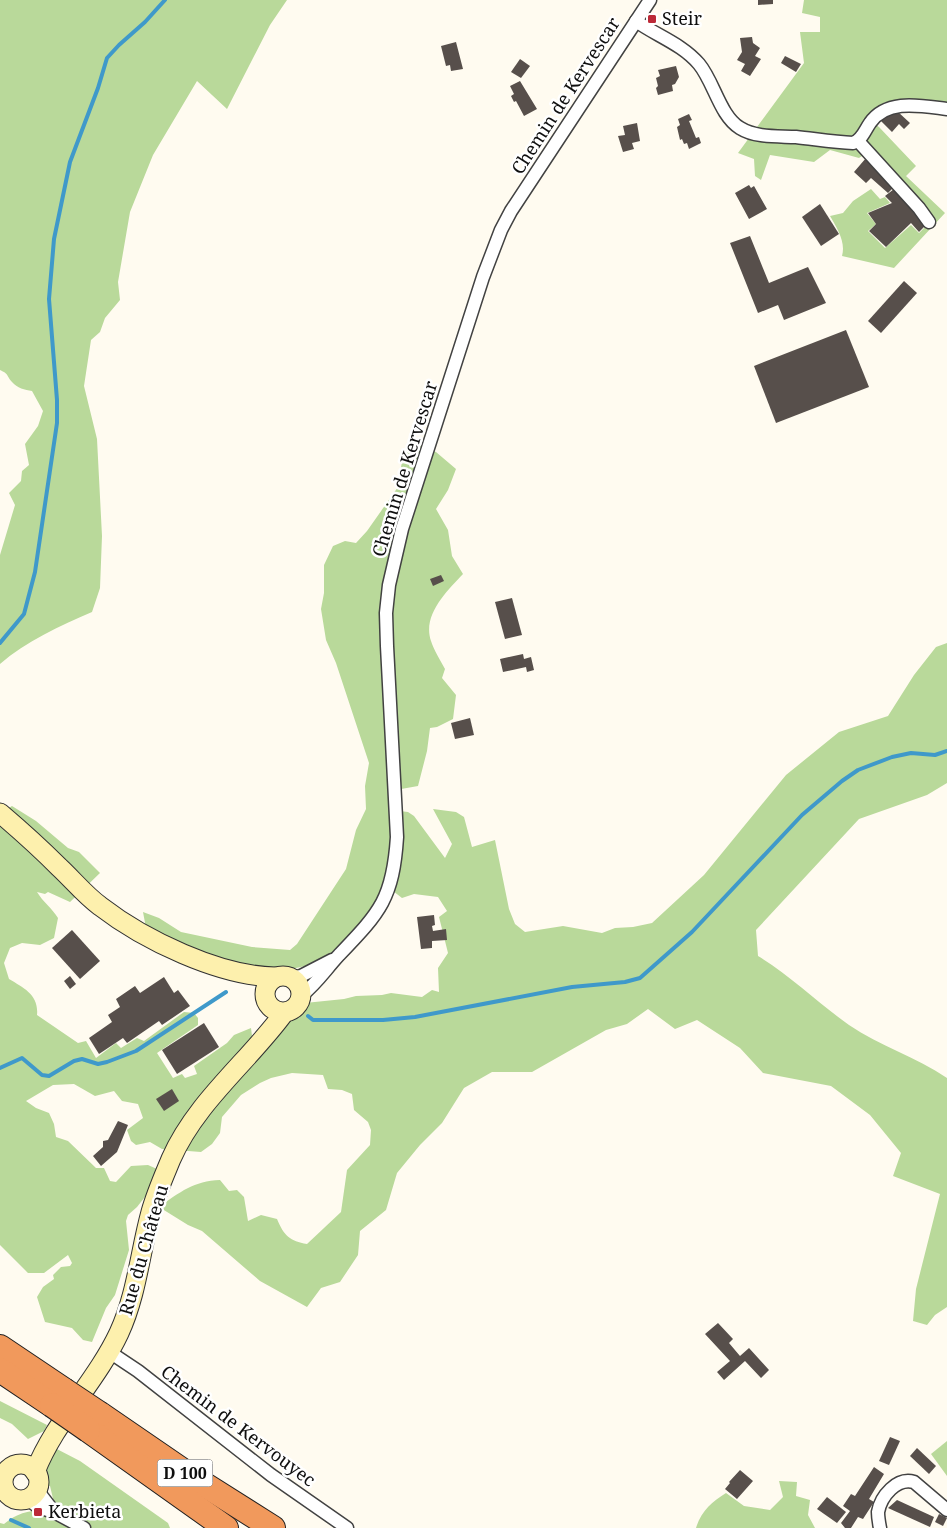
<svg xmlns="http://www.w3.org/2000/svg" width="947" height="1528" font-family="'Noto Serif',serif">
  <rect width="100%" height="100%" fill="#fffbf0"/>
  <!-- forest -->
  <g fill="#b9d99a">
    <path d="M0 0H287L270 25 227 109 197 81 153 155 130 212 118 282 120 300 105 318 100 332 91 340 84 386 97 439 102 536 100 588 92 612C60 626 26 641 0 664V555L15 505 9 493 21 481 22 471 29 465 25 444 38 426 43 411 32 391C25 390 17 388 12 382 6 375 9 374 0 370Z"/>
    <path d="M804 0H947V102H885L872 119 869 120 879 127 916 166 906 176 945 213 894 268 842 256C846 242 837 228 830 216L843 213 853 201 871 189 880 199 885 197 890 203 867 213 876 224 868 231 885 248 911 225 919 233 928 224 865 154 859 158 830 150 814 162 770 155 761 180 755 176 754 159 738 153 804 63 800 32H820V17L802 13Z"/>
    <path d="M411 442 436 452 456 469 448 490 436 509 448 530 452 556 463 574C447 591 422 615 431 641 434 650 440 660 445 669L442 678 456 695 453 719 437 727 430 728 427 751 418 786 390 791 391 810 408 812 414 816 445 858 452 844 433 809 456 812 464 817 472 847 495 840 509 909 515 924 525 932 563 926 602 933 615 928 633 927 652 923 704 875 786 775 839 732 888 716 914 675 936 647 947 643V783L927 795 859 819 756 930 758 956C791 976 818 1003 849 1025 880 1046 916 1057 947 1078V1307L935 1315 927 1325 913 1321 916 1289 940 1194 893 1176 901 1153 870 1115 831 1086 763 1073 740 1048 697 1020 675 1029 648 1009 627 1024 606 1030 532 1072H492L464 1088 442 1123 420 1145 397 1173 386 1210 360 1231 358 1255 340 1282 321 1288 307 1307 260 1281 202 1231 188 1225 159 1207C180 1192 194 1181 220 1180L229 1191 237 1190 244 1197 248 1221 261 1215 277 1219C284 1236 290 1241 307 1244L341 1212 347 1170 370 1145 371 1130 368 1122 354 1110 352 1094 342 1090 328 1089 323 1075 292 1073 271 1078 260 1083 241 1095 222 1117 220 1133 212 1144 201 1152 162 1149 150 1142 136 1145 131 1141 127 1130 143 1118 138 1104 122 1101 114 1091 95 1096 74 1084 53 1085 26 1101 36 1108 49 1113 54 1124 56 1137 68 1141 96 1168H104L110 1181 116 1182 131 1166 148 1165 157 1169 148 1193 137 1207 128 1215 126 1221 129 1250 115 1295 106 1308 92 1342 83 1340 72 1328 45 1322 37 1297 43 1287 54 1279 53 1275 61 1267 70 1266 72 1263 68 1255 44 1273H28L0 1245V813L12 806 36 821 68 848 79 852 100 873 70 902 48 892 45 894 37 892C43 902 52 908 58 918L54 938 40 945 22 943 10 948 4 963 9 979C24 988 39 995 37 1015L78 1043 86 1041 96 1058 116 1043 121 1048 137 1038 144 1041 184 1012 194 1013 198 1018V1025L157 1053 173 1078 182 1074 185 1078 197 1074 194 1066 227 1043 234 1035 251 1028 252 1036 244 1048 298 1015 305 1003 344 999 356 996 382 995 391 993 422 997 432 990 439 992 438 968 448 953 439 917 447 911 438 897 414 894 402 898 393 891 398 879 385 883 366 921 336 954 318 963 292 969 261 970 203 957 146 928 143 912 159 918 181 932 252 947 290 950 297 944 346 869 356 830 366 809 365 786 369 763 336 663 326 640 321 609 324 593V565L333 546 345 541 356 543 367 531 398 487 402 461Z"/>
    <polygon points="0,1401 47,1425 44,1431 28,1439 12,1424 0,1418"/>
    <polygon points="947,1441 947,1476 931,1454"/>
    <path d="M51 1446 80 1461 168 1523 170 1528H0V1523L4 1524C22 1509 34 1512 55 1507L50 1486 35 1484 40 1466Z"/>
    <path d="M779 1481 797 1482 796 1496 810 1500 808 1515 815 1528H696C701 1511 712 1502 726 1493L744 1506 770 1510 783 1497Z"/>
  </g>
  <g fill="none" stroke-linecap="round" stroke-linejoin="round">
    <!-- stream -->
    <g stroke="#3f99ca" stroke-width="4">
      <polyline points="0,643 24,614 35,572 57,423 57,400 49,299 54,239 70,162 98,88 107,58 119,45 145,22 165,0"/>
      <polyline points="308,1016 313,1020 383,1020 415,1017 572,987 625,982 640,978 692,932 802,815 842,781 858,770 892,757 911,753 935,755 947,751"/>
      <polyline points="0,1068 22,1058 42,1075 49,1076 74,1061 82,1059 98,1064 107,1062 136,1051 226,992"/>
      <polyline points="11,1520 29,1528"/>
    </g>
  </g>
  <!-- building -->
  <g fill="#574f4b">
    <polygon points="758,0 773,0 773,4 758,5"/>
    <polygon points="752,37 753,43 760,48 755,56 761,59 750,76 741,71 745,64 737,60 742,52 740,38"/>
    <polygon points="456,42 463,69 451,71 450,65 446,66 441,46"/>
    <polygon points="785,56 801,64 796,72 781,63"/>
    <polygon points="520,59 530,66 521,78 511,72"/>
    <polygon points="676,66 679,77 675,84 672,85 673,91 658,95 656,88 658,86 656,78 660,76 658,70"/>
    <polygon points="520,81 537,109 524,116 516,101 514,102 511,96 514,94 510,86"/>
    <polygon points="897,111 910,123 904,129 899,124 892,132 881,121 888,113 891,115"/>
    <polygon points="689,114 692,120 689,121 696,138 699,137 701,143 689,149 687,143 684,144 682,139 680,140 677,127 680,125 678,119"/>
    <polygon points="637,123 640,141 632,143 634,149 623,152 618,136 625,135 623,126"/>
    <polygon points="866,158 896,185 888,193 871,178 866,183 854,172"/>
    <polygon points="749,185 751,188 754,186 767,209 749,219 735,193"/>
    <polygon points="894,189 927,224 919,232 911,223 886,247 869,231 876,224 868,213 892,203 885,196"/>
    <polygon points="820,204 839,234 821,246 802,217"/>
    <polygon points="750,236 769,283 808,267 826,303 784,320 778,305 758,313 730,243"/>
    <polygon points="904,281 917,293 881,333 868,321"/>
    <polygon points="846,330 869,387 776,423 754,366"/>
    <polygon points="441,575 444,581 433,586 430,579"/>
    <polygon points="512,598 522,635 505,639 495,602"/>
    <polygon points="523,654 524,659 531,657 534,670 527,672 526,667 503,672 500,659"/>
    <polygon points="470,718 474,735 455,739 451,723"/>
    <polygon points="434,915 435,925 432,926 433,931 446,929 447,940 432,941 432,948 421,949 417,917"/>
    <polygon points="72,930 100,961 80,979 52,948"/>
    <polygon points="70,976 76,984 70,989 64,981"/>
    <polygon points="164,977 174,993 178,990 190,1006 162,1025 159,1021 127,1043 123,1038 99,1054 89,1038 112,1022 108,1015 120,1007 116,999 135,986 140,993"/>
    <polygon points="204,1023 219,1047 177,1074 162,1050"/>
    <polygon points="172,1089 179,1101 164,1111 156,1099"/>
    <polygon points="118,1121 128,1125 117,1152 101,1166 93,1156 103,1147 103,1141 108,1140"/>
    <polygon points="718,1323 733,1339 729,1343 740,1356 749,1348 769,1370 761,1378 745,1361 724,1380 717,1372 730,1361 705,1334"/>
    <polygon points="890,1437 900,1441 889,1465 879,1461"/>
    <polygon points="917,1448 936,1466 929,1474 910,1456"/>
    <polygon points="874,1467 884,1474 869,1499 874,1502 863,1519 858,1517 851,1528 845,1528 841,1523 850,1511 843,1506 851,1494 855,1496"/>
    <polygon points="740,1470 753,1481 737,1499 725,1489 730,1483 729,1482"/>
    <polygon points="827,1497 846,1512 837,1523 817,1509"/>
    <polygon points="897,1500 934,1517 930,1527 888,1508"/>
    <polygon points="939,1514 947,1518 943,1526 935,1522"/>
  </g>
  <g fill="none" stroke-linecap="round" stroke-linejoin="round">
    <defs>
      <g id="street">
        <path d="M636 21C657 36 682 44 699 64 714 82 720 116 740 128 756 138 778 136 796 137 815 139 834 142 853 143 862 140 865 130 870 123 887 98 922 106 947 109"/>
        <polyline points="858,141 919,208 929,222"/>
        <polyline points="291,978 301,976 332,960"/>
        <path d="M302 995C317 983 326 969 339 955 380 912 393 899 397 837L387 646 386 613 389 585 402 529 483 277 501 230 511 211 650 0"/>
        <polyline points="108,1351 138,1371 271,1475 347,1528"/>
        <polyline points="37,1490 54,1512"/>
        <polyline points="28,1499 38,1507 54,1512 84,1528"/>
        <path d="M880 1528C879 1523 878 1517 878 1512 881 1496 897 1477 914 1482L947 1510"/>
      </g>
      <g id="secondary">
        <path d="M0 813C20 830 40 848 59 867 73 880 85 895 100 906 144 940 219 976 275 977"/>
        <circle cx="283" cy="994" r="18"/>
        <circle cx="21" cy="1482" r="18"/>
        <path d="M35 1472C55 1421 96 1382 119 1333 137 1294 140 1252 151 1212 156 1194 164 1176 171 1159 196 1102 248 1062 284 1013"/>
      </g>
      <g id="highway">
        <polyline points="0,1347 64,1390"/>
        <polyline points="0,1370 52,1405"/>
        <polyline points="100,1414 186,1473 273,1528"/>
        <polyline points="88,1430 226,1528"/>
      </g>
    </defs>
    <!-- street casing -->
    <use href="#street" stroke="#424242" stroke-width="15"/>
    <!-- secondary casing -->
    <use href="#secondary" stroke="#313131" stroke-width="21"/>
    <!-- highway casing -->
    <use href="#highway" stroke="#202020" stroke-width="26"/>
    <!-- street -->
    <use href="#street" stroke="#fff" stroke-width="12"/>
    <!-- secondary -->
    <use href="#secondary" stroke="#fdf0ad" stroke-width="19"/>
    <!-- highway -->
    <use href="#highway" stroke="#f1995c" stroke-width="24"/>
    <defs>
      <g id="highway-bridge">
        <polyline points="64,1390 100,1414"/>
        <polyline points="52,1405 88,1430"/>
      </g>
    </defs>
    <!-- highway-bridge casing -->
    <use href="#highway-bridge" stroke="#202020" stroke-width="26" stroke-linecap="butt"/>
    <!-- highway-bridge -->
    <use href="#highway-bridge" stroke="#f1995c" stroke-width="24"/>
  </g>
  <!-- markers -->
  <g fill="#bc2937" stroke="#fff" stroke-width="2">
    <rect x="647" y="14" width="10" height="10" rx="2.5"/>
    <rect x="33" y="1507" width="10" height="10" rx="2.5"/>
  </g>
  <g text-anchor="middle" stroke-width="5" stroke-linejoin="round" paint-order="stroke">
    <!-- shield labels -->
    <rect fill="#fff" stroke="#575757" stroke-width="1" x="157.5" y="1459.5" width="55" height="27" rx="4"/>
    <g font-size="16" font-weight="bold" fill="#0f0f0f">
      <text x="185" y="1479">D 100</text>
    </g>
    <!-- poi labels -->
    <g font-size="18" fill="#0f0f0f" stroke="#fff" text-anchor="start">
      <text x="662" y="25">Steir</text>
      <text x="48" y="1518">Kerbieta</text>
    </g>
    <!-- street labels -->
    <g font-size="18" fill="#0f0f0f" stroke="#fff">
      <text transform="translate(566 96) rotate(-57)" y="6">Chemin de Kervescar</text>
      <text transform="translate(405 469) rotate(-73)" y="6">Chemin de Kervescar</text>
      <text transform="translate(144 1250) rotate(-74)" y="6">Rue du Château</text>
      <text transform="translate(238 1426) rotate(37)" y="6">Chemin de Kervouyec</text>
    </g>
  </g>
</svg>
